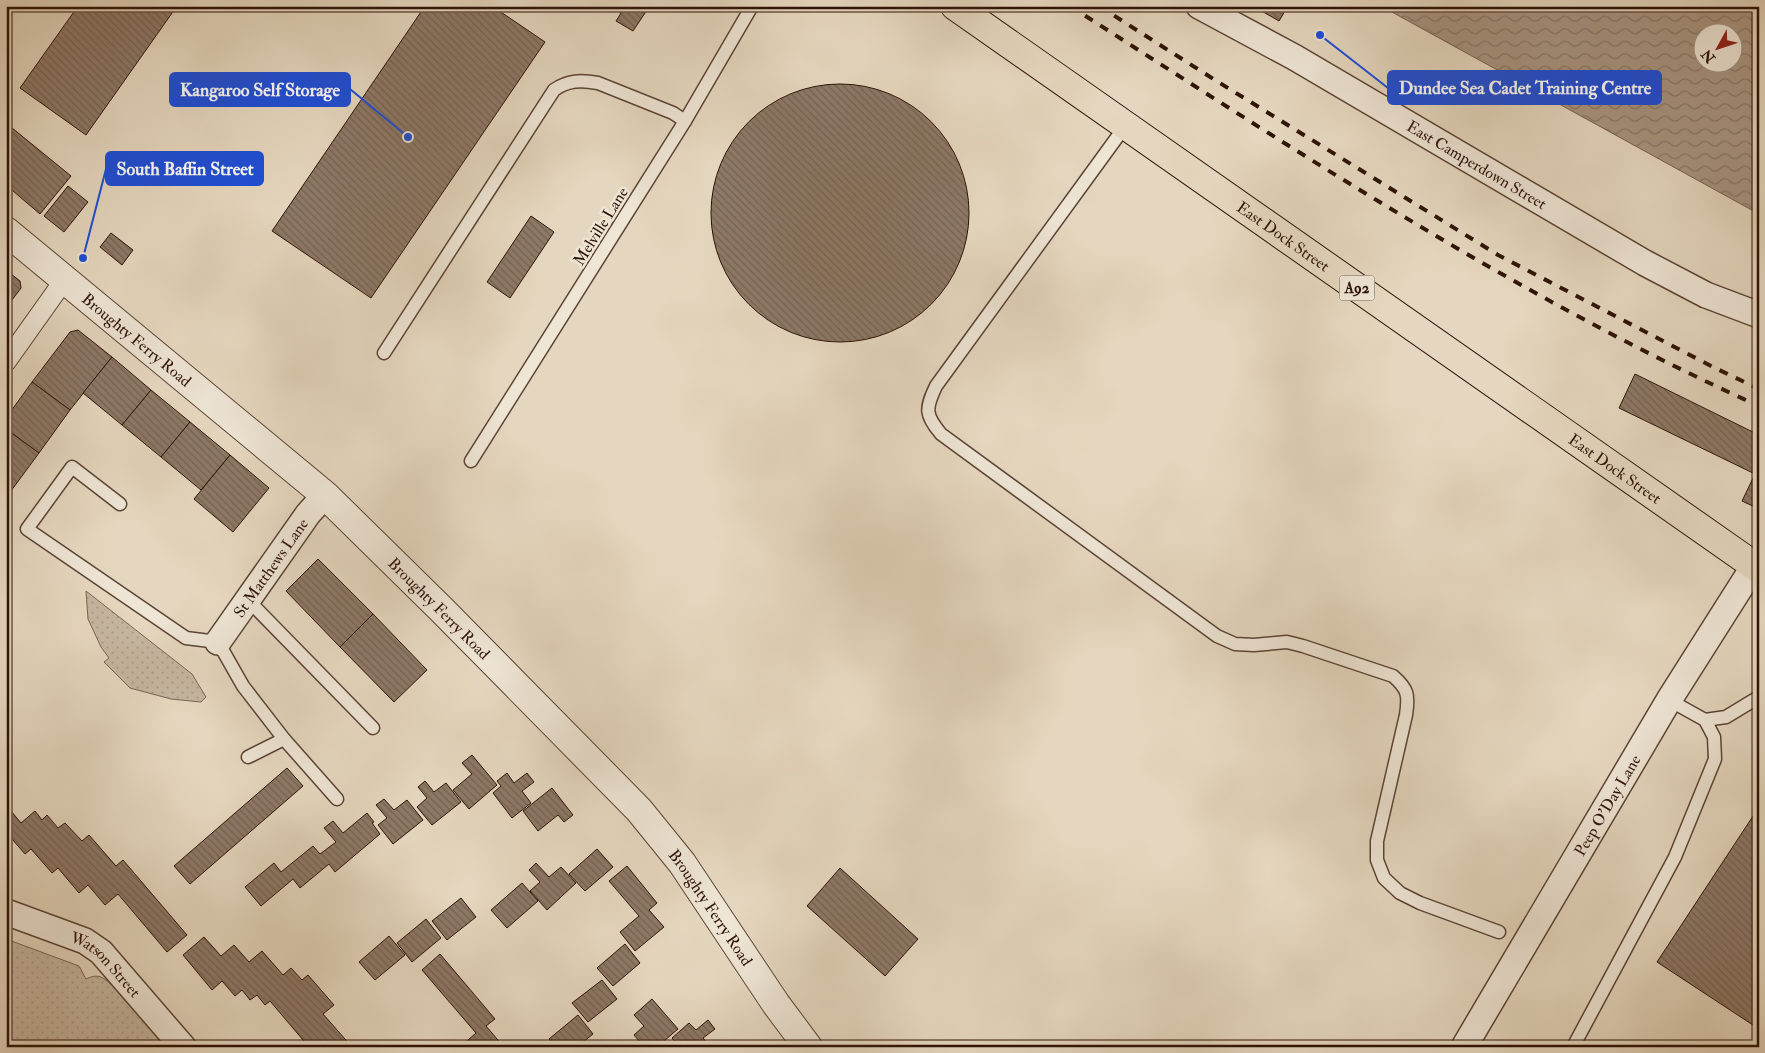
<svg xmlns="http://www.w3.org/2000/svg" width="1765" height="1053" font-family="'IM FELL Double Pica',serif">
  <defs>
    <pattern id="park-dots" width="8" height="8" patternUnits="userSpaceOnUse" patternTransform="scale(1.25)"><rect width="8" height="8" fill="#c6b6a0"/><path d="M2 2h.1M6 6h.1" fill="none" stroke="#aa9c88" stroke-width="1.8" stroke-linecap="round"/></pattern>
    <pattern id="water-waves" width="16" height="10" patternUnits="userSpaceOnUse" patternTransform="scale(1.25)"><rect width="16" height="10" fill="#a79480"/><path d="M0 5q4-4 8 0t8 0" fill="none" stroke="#887867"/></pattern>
    <pattern id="building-back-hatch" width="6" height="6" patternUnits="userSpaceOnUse" patternTransform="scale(1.25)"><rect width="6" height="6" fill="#8d7967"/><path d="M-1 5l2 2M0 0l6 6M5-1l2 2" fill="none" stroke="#746253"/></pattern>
  </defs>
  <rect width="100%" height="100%" fill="#e5d7bf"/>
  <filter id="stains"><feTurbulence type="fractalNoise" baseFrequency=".004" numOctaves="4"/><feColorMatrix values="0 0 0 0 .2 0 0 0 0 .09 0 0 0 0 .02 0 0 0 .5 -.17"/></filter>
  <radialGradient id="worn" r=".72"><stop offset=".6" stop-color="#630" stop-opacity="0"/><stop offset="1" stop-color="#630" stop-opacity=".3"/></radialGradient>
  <!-- park -->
  <g fill="url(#park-dots)" stroke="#7a6454">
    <polygon points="86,591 192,674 206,697 201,702 171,699 130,688 104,662 109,658 101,647 88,619"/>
    <path d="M6 939 79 966 86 979C90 977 96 975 101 977 115 983 154 1033 166 1047H6V1041L10 1033 6 1029Z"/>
  </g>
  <!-- water -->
  <path fill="url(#water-waves)" stroke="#776050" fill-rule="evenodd" d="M1381 6H1759V214ZM1702 32H1732V62H1702Z"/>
  <!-- building -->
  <g fill="url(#building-back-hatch)" stroke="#2e1307">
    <polygon points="78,6 177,6 86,135 20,88"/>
    <polygon points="425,6 492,6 545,42 371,298 272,231"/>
    <polygon points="610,6 647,6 649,7 633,31 616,21 621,13"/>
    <polygon points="1253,6 1288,6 1279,21"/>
    <circle cx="840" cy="213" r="129"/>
    <polygon points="6,123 71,176 40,214 6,185"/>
    <polygon points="68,186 88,202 64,232 44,216"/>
    <polygon points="531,216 554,232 510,298 487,282"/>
    <polygon points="111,233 133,250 122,265 100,247"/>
    <polygon points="6,270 20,281 21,288 6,308"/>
    <polygon points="78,330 112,357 70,410 32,382 70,332"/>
    <polygon points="112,357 151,390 122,425 83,393"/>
    <polygon points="1635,374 1759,435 1759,509 1742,501 1755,474 1619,408"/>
    <polygon points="32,382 70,410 39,453 6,429 6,418"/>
    <polygon points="151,390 190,422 161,457 122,425"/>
    <polygon points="190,422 230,455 201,490 161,457"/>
    <polygon points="6,429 39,453 8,495 6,494"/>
    <polygon points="230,455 269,488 233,532 194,499"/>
    <polygon points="318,559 373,614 340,647 286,591"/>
    <polygon points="373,614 427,670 394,702 340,647"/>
    <polygon points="472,755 497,785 469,809 453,790 472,774 462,763"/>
    <polygon points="287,768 303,786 190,884 174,866"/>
    <polygon points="507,773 514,783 527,773 534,782 522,791 531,803 512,818 493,793 501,786 497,781"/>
    <polygon points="425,781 434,792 446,783 461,802 432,825 417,807 427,798 418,787"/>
    <polygon points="552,788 573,815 564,822 558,815 538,831 523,811"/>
    <polygon points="384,799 394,810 407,800 423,820 393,844 378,825 387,818 376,805"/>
    <polygon points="6,805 21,823 35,811 42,820 47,815 58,828 65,823 82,841 89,835 116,866 123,860 187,935 167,952 118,894 105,905 88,885 79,893 58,868 52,873 31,849 25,854 12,839 6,844"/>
    <polygon points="1759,807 1759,1029 1657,962"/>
    <polygon points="367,813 374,822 372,823 380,834 335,872 329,864 300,888 293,879 261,906 245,887 274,863 281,872 313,846 320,854 336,842 324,828 333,821 343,833"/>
    <polygon points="597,849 613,867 585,891 569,874"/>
    <polygon points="536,863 549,877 561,867 576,883 547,910 530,891 540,882 529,870"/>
    <polygon points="627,866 657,903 649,910 664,927 635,951 620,932 639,916 609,881"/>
    <polygon points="840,868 918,939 885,976 807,906"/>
    <polygon points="522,883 538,901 507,928 491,910"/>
    <polygon points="461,898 476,917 447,940 432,921"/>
    <polygon points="426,919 441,938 412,962 397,943"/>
    <polygon points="389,936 405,955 375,980 359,962"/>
    <polygon points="204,937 221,956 234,945 249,962 262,951 283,975 291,968 302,980 308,975 334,1005 323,1014 352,1047 309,1047 270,1001 265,1005 257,995 250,1000 242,990 235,996 222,981 212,990 183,955"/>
    <polygon points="625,944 640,963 613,986 597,968"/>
    <polygon points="440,954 495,1019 486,1026 503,1046 510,1041 515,1047 460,1047 476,1033 422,970"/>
    <polygon points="602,980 617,999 588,1022 572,1003"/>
    <polygon points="652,999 678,1029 657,1047 644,1047 634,1035 644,1026 634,1015"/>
    <polygon points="578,1015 593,1034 577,1047 555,1047 549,1039"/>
    <polygon points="708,1020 715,1029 703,1038 711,1047 679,1047 672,1038 689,1023 696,1030"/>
  </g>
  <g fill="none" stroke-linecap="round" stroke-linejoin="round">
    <defs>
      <g id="service">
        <path d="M1126 125 936 386C925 409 925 415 941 434L1217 636 1235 644 1254 645 1287 642 1303 646 1393 676C1408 689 1409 695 1406 715L1377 841V860L1384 878 1400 893 1420 903 1499 932"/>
        <path d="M384 353 554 90C568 80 581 80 598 83L673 113 685 121"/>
        <polyline points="471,461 685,121 752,6"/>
        <polyline points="120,504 72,467 27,529 186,638 218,642 243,686 284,739 337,799"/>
        <polyline points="248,600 373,728"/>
        <polyline points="1705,720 1726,717 1759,697"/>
        <polyline points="248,757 284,739"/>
        <polyline points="1573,1047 1675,857 1715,759 1714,737 1705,720 1669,700"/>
      </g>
      <polyline id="pedestrian" points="6,362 65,279"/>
      <g id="minor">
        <path id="s1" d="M1199 6 1294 57 1645 263 1706 295 1759 315"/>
        <path id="s2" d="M218 642 308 514 325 495"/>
        <path id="s3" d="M6 912 85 941 101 952 183 1047"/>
        <path id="s4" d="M1464 1047 1669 700 1754 566"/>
      </g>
      <g id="tertiary">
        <path id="s5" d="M6 231 325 495 441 609 513 682 639 810 682 863 776 1004 808 1047"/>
      </g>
      <g id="trunk">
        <path id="s6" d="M955 6 1759 569"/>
      </g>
    </defs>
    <!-- service casing -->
    <use href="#service" stroke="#5c4435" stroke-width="15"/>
    <!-- pedestrian casing -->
    <use href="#pedestrian" stroke="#5c4435" stroke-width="21"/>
    <!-- minor casing -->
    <use href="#minor" stroke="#5c4435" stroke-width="28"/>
    <!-- tertiary casing -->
    <use href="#tertiary" stroke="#5c4435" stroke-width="30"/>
    <!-- trunk casing -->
    <use href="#trunk" stroke="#2e1307" stroke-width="30"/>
    <!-- service -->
    <use href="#service" stroke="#eee5d5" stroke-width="12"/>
    <!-- pedestrian -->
    <use href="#pedestrian" stroke="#eee5d5" stroke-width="19"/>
    <!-- minor -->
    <use href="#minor" stroke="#eee5d5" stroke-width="25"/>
    <!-- tertiary -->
    <use href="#tertiary" stroke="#eee5d5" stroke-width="28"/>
    <!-- trunk -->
    <use href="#trunk" stroke="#e5d7bf" stroke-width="28"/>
    <!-- rail -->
    <g stroke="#2e1307" stroke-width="4" stroke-dasharray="9 9" stroke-linecap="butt">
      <path d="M1070 6C1293 149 1517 297 1759 406"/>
      <polyline points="1099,6 1215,80 1498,255 1713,367 1759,389"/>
    </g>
  </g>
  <g text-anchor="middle" stroke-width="5" stroke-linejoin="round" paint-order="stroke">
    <!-- shield labels -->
    <rect fill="#eee5d5" stroke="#685245" stroke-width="1" x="1339.5" y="275.5" width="35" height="25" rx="4"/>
    <g font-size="15" font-weight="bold" fill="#2e1307">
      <text x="1357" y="293">A92</text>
    </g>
    <!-- street labels -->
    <g font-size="16" fill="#2e1307" stroke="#eee5d5">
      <text dy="6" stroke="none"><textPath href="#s1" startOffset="320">East Camperdown Street</textPath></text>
      <text transform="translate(600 226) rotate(-58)" y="6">Melville Lane</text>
      <text dy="6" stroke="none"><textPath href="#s6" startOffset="401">East Dock Street</textPath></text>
      <text dy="6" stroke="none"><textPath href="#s5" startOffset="170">Broughty Ferry Road</textPath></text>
      <text dy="6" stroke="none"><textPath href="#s6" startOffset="806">East Dock Street</textPath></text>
      <text dy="6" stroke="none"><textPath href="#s2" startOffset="91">St Matthews Lane</textPath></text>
      <text dy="6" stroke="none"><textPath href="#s5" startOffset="575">Broughty Ferry Road</textPath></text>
      <text dy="6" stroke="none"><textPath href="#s4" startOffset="281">Peep O'Day Lane</textPath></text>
      <text dy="6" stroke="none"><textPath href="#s5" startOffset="980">Broughty Ferry Road</textPath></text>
      <text dy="6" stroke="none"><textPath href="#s3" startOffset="115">Watson Street</textPath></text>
    </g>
  </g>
  <!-- callouts -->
  <path fill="none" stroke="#1d4ed8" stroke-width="2" d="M1320 35L1388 88M408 137L350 89M83 258L106 169"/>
  <g fill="#1d4ed8" stroke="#eee5d5" stroke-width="2">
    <circle cx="1320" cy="35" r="5"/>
    <circle cx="408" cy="137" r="5"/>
    <circle cx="83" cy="258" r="5"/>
  </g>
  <g fill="#1d4ed8" stroke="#1d4ed8" stroke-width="2">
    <rect x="1388" y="71" width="273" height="33" rx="5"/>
    <rect x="170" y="73" width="180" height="33" rx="5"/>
    <rect x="106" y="152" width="157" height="33" rx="5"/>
  </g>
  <g font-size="18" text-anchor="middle" font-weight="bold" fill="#fff">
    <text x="1525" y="94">Dundee Sea Cadet Training Centre</text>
    <text x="260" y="96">Kangaroo Self Storage</text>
    <text x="185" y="175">South Baffin Street</text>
  </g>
  <!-- margin -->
  <rect width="1765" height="1053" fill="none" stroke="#e5d7bf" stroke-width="25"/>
  <rect x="8" y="8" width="1750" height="1038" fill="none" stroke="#2e1307" stroke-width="2.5"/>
  <rect x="12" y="12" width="1740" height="1028" fill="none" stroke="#2e1307"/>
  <!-- north arrow -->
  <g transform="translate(1718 48) rotate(230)"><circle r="24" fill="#eee5d5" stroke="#a19183"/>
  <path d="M0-4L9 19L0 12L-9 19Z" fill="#8f2418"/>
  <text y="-8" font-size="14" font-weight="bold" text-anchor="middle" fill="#2e1307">N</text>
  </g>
  <rect width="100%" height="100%" filter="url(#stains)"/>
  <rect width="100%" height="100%" fill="url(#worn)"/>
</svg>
